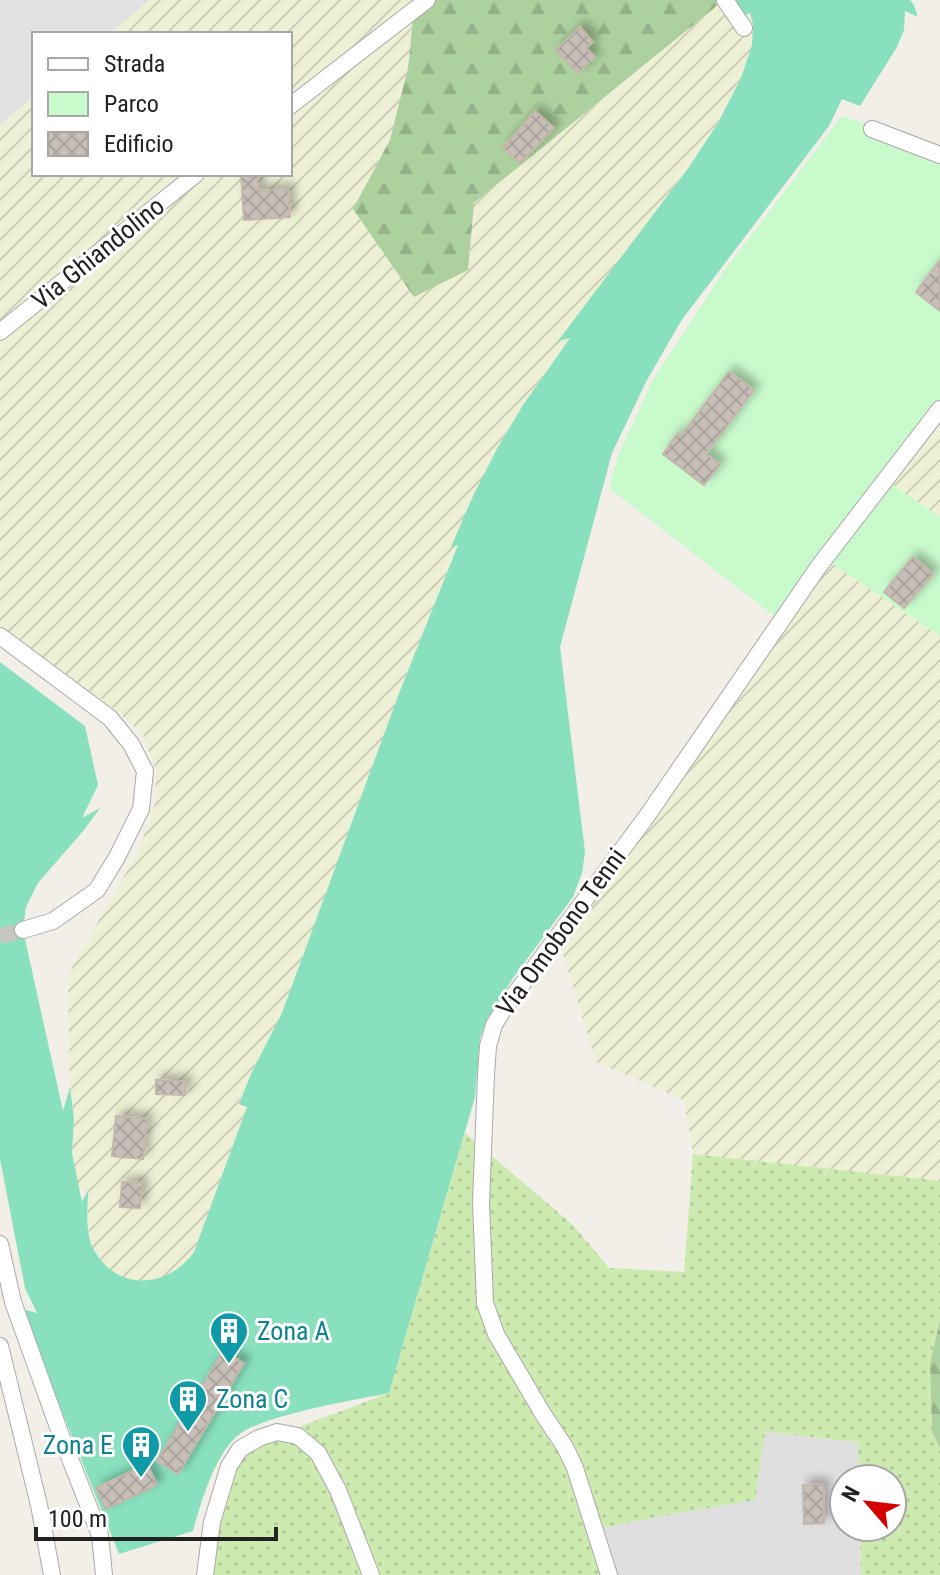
<svg xmlns="http://www.w3.org/2000/svg" width="940" height="1575" font-family="'Roboto Condensed',sans-serif">
  <defs>
    <pattern id="farmland-furrows" width="10" height="10" patternUnits="userSpaceOnUse" patternTransform="scale(2)"><rect width="10" height="10" fill="#eef0d5"/><path d="M-1 1l2-2M0 10L10 0M9 11l2-2" fill="none" stroke="#ccceb7"/></pattern>
    <pattern id="grass-dots" width="8" height="8" patternUnits="userSpaceOnUse" patternTransform="scale(2)"><rect width="8" height="8" fill="#cdebb0"/><path d="M2 2h.1M6 6h.1" fill="none" stroke="#b0c997" stroke-width="1.8" stroke-linecap="round"/></pattern>
    <pattern id="forest-firs" width="22" height="20" patternUnits="userSpaceOnUse" patternTransform="scale(2)"><rect width="22" height="20" fill="#add19e"/><path d="M5 1l3.5 6h-7zM16 11l3.5 6h-7z" fill="#95b388"/></pattern>
    <pattern id="building-cross-hatch" width="8" height="8" patternUnits="userSpaceOnUse" patternTransform="scale(2)"><rect width="8" height="8" fill="#c7bfb8"/><path d="M0 0l8 8M0 8l8-8" fill="none" stroke="#aba49e"/></pattern>
    <filter id="shadow"><feDropShadow dx="6" dy="-6" stdDeviation="4" flood-color="#0004"/></filter>
  </defs>
  <rect width="100%" height="100%" fill="#f2efe9"/>
  <!-- residential -->
  <polygon fill="#e0dfdf" points="765,1432 858,1442 859,1479 844,1479 844,1527 860,1527 861,1575 609,1575 595,1530 657,1517"/>
  <!-- farmland -->
  <g fill="url(#farmland-furrows)">
    <polygon points="150,0 421,0 413,19 408,68 390,140 353,209 468,269 474,203 724,0 735,0 742,16 750,13 753,25 752,45 741,78 718,123 523,405 473,496 458,544 398,696 282,1013 251,1074 239,1103 247,1107 194,1252 185,1265 169,1275 158,1279 140,1281 129,1279 111,1272 101,1260 91,1244 88,1228 88,1190 79,1190 72,1153 74,1119 70,1087 68,991 72,967 139,850 156,801 155,768 143,735 114,708 0,628 0,125 34,96 34,174 290,174 290,34 109,34"/>
    <polygon points="940,414 940,517 887,481"/>
    <polygon points="827,560 940,636 940,1181 693,1154 684,1100 596,1062 556,931"/>
  </g>
  <!-- grass -->
  <polygon fill="url(#grass-dots)" points="465,1133 573,1225 609,1268 684,1272 693,1154 940,1181 940,1320 930,1363 932,1432 940,1448 940,1575 861,1575 860,1527 892,1527 892,1479 859,1479 858,1442 765,1432 755,1500 657,1517 594,1530 609,1575 209,1575 229,1466 240,1449 389,1393"/>
  <!-- forest -->
  <g fill="url(#forest-firs)">
    <polygon points="421,0 724,0 474,203 468,270 414,297 353,209 390,140 408,68 413,19"/>
    <polygon points="940,1320 940,1448 932,1432 930,1363"/>
  </g>
  <!-- park -->
  <polygon fill="#c8facc" points="842,116 940,148 940,414 887,481 940,517 940,636 827,560 782,622 609,488 618,456 652,381 724,271"/>
  <!-- pitch -->
  <path fill="#88e0be" d="M736 0H910L914 5 918 17 905 11 904 30 897 47 860 106 842 99 829 126 681 321 647 380 612 453 560 647 585 852 582 873 573 897 513 978 487 1019 480 1038 475 1097 389 1393C355 1400 257 1416 236 1437 214 1458 201 1502 193 1531L119 1554 23 1314 26 1310 37 1313 25 1288 0 1159V662L85 726 98 785 82 818 100 808 84 830 38 883 26 907 23 930 63 1111 70 1087 74 1119 72 1153 82 1202 88 1190C88 1208 85 1230 92 1246 114 1292 167 1290 194 1252L247 1107 239 1104 251 1074 282 1013 398 696 458 545 451 547 473 496 498 447 523 405 570 338 558 341 689 167 718 123 741 78 752 45 753 25 750 13 742 16Z"/>
  <!-- parking -->
  <polygon fill="#e2e2e2" points="0,0 150,0 109,34 34,34 34,96 0,125"/>
  <!-- building -->
  <g fill="url(#building-cross-hatch)" stroke="#c4b6ab" stroke-width="2" filter="url(#shadow)">
    <polygon points="580,27 593,42 586,48 595,57 578,73 556,50"/>
    <polygon points="535,111 554,128 520,163 503,148"/>
    <polygon points="241,174 257,174 258,191 288,189 290,217 244,220"/>
    <polygon points="940,260 940,311 916,292"/>
    <polygon points="729,372 754,390 706,454 720,464 704,485 663,454 678,433 681,436"/>
    <polygon points="913,557 933,574 904,608 884,592"/>
    <polygon points="156,1080 186,1082 185,1095 156,1094"/>
    <polygon points="116,1116 147,1119 143,1159 112,1156"/>
    <polygon points="122,1182 142,1183 140,1208 120,1207"/>
    <polygon points="223,1351 244,1363 178,1474 157,1461"/>
    <polygon points="147,1464 157,1485 106,1509 96,1488"/>
    <polygon points="823,1484 824,1523 804,1524 803,1485"/>
  </g>
  <g fill="none" stroke-linecap="round" stroke-linejoin="round">
    <!-- minor-tunnel -->
    <polyline stroke="#c8c6c1" stroke-width="16" stroke-dasharray="16 8" stroke-linecap="butt" points="0,936 23,930"/>
    <defs>
      <g id="minor">
        <polyline points="725,0 744,28"/>
        <polyline points="290,106 427,0"/>
        <polyline points="872,129 940,155"/>
        <polyline points="0,332 196,174"/>
        <polyline points="0,636 110,718 131,744 145,771 141,809 117,857 97,890 53,921 23,930"/>
        <polyline points="0,1244 13,1302 63,1441 100,1535 104,1575"/>
        <polyline points="0,1346 39,1505 52,1575"/>
        <polyline points="205,1575 212,1522 229,1466 240,1449 259,1438 277,1432 298,1436 318,1453 338,1490 371,1575"/>
        <polyline points="609,1575 575,1468 565,1447 543,1414 496,1334 485,1303 481,1202 486,1075 488,1046 494,1025 503,1010 647,816 819,566 940,409"/>
      </g>
    </defs>
    <!-- minor casing -->
    <use href="#minor" stroke="#a9a9a9" stroke-width="18"/>
    <!-- minor -->
    <use href="#minor" stroke="#fff" stroke-width="16"/>
  </g>
  <!-- icons -->
  <defs>
    <symbol id="building-pin" viewBox="-11 -11 22 30"><path d="M0 17L-7.5 6A9.5 9.5 0 1 1 7.5 6Z" fill="#0f9aa8" stroke="#fff"/><path d="M-4-6H4V6H1V3H-1V6H-4ZM-2.5-4.3h1.7v1.8h-1.7ZM.8-4.3h1.7v1.8H.8ZM-2.5-1h1.7V.8h-1.7ZM.8-1h1.7V.8H.8Z" fill="#fff"/></symbol>
  </defs>
  <g fill-rule="evenodd">
    <use href="#building-pin" x="207" y="1309" width="44" height="60"/>
    <use href="#building-pin" x="166" y="1377" width="44" height="60"/>
    <use href="#building-pin" x="119" y="1423" width="44" height="60"/>
  </g>
  <g text-anchor="middle" stroke-width="6" stroke-linejoin="round" paint-order="stroke">
    <!-- street labels -->
    <g font-size="26" fill="#222" stroke="#fff">
      <text transform="translate(98 253) rotate(-39)" y="9">Via Ghiandolino</text>
      <text transform="translate(561 932) rotate(-54)" y="9">Via Omobono Tenni</text>
    </g>
    <!-- culture labels -->
    <g font-size="26" fill="#0d838f" stroke="#fff" text-anchor="start">
      <text x="257" y="1340">Zona A</text>
      <text x="216" y="1408">Zona C</text>
      <text x="113" y="1454" text-anchor="end">Zona E</text>
    </g>
  </g>
  <!-- legend -->
  <rect x="32" y="32" width="260" height="144" fill="#ffffff" stroke="#a7a7a7" stroke-width="2"/>
  <rect x="48" y="58" width="40" height="12" fill="#ffffff" stroke="#a7a7a7" stroke-width="2"/>
  <text x="104" y="72" font-size="24" fill="#222222">Strada</text>
  <rect x="48" y="92" width="40" height="24" fill="#c8facc" stroke="#a7a7a7" stroke-width="2"/>
  <text x="104" y="112" font-size="24" fill="#222222">Parco</text>
  <rect x="48" y="132" width="40" height="24" fill="url(#building-cross-hatch)" stroke="#a7a7a7" stroke-width="2"/>
  <text x="104" y="152" font-size="24" fill="#222222">Edificio</text>
  <!-- north arrow -->
  <g transform="translate(868 1503) rotate(298)"><circle r="38" fill="#ffffff" stroke="#a7a7a7" stroke-width="2"/>
  <path d="M0-6L14 30L0 20L-14 30Z" fill="#d40000"/>
  <text y="-12" font-size="22" font-weight="bold" text-anchor="middle" fill="#222222">N</text>
  </g>
  <!-- scale -->
  <path d="M36 1527v12h240v-12" fill="none" stroke="#222222" stroke-width="4"/>
  <text x="48" y="1527" font-size="24" fill="#222222" stroke="#ffffff" stroke-width="6" paint-order="stroke">100 m</text>
</svg>
